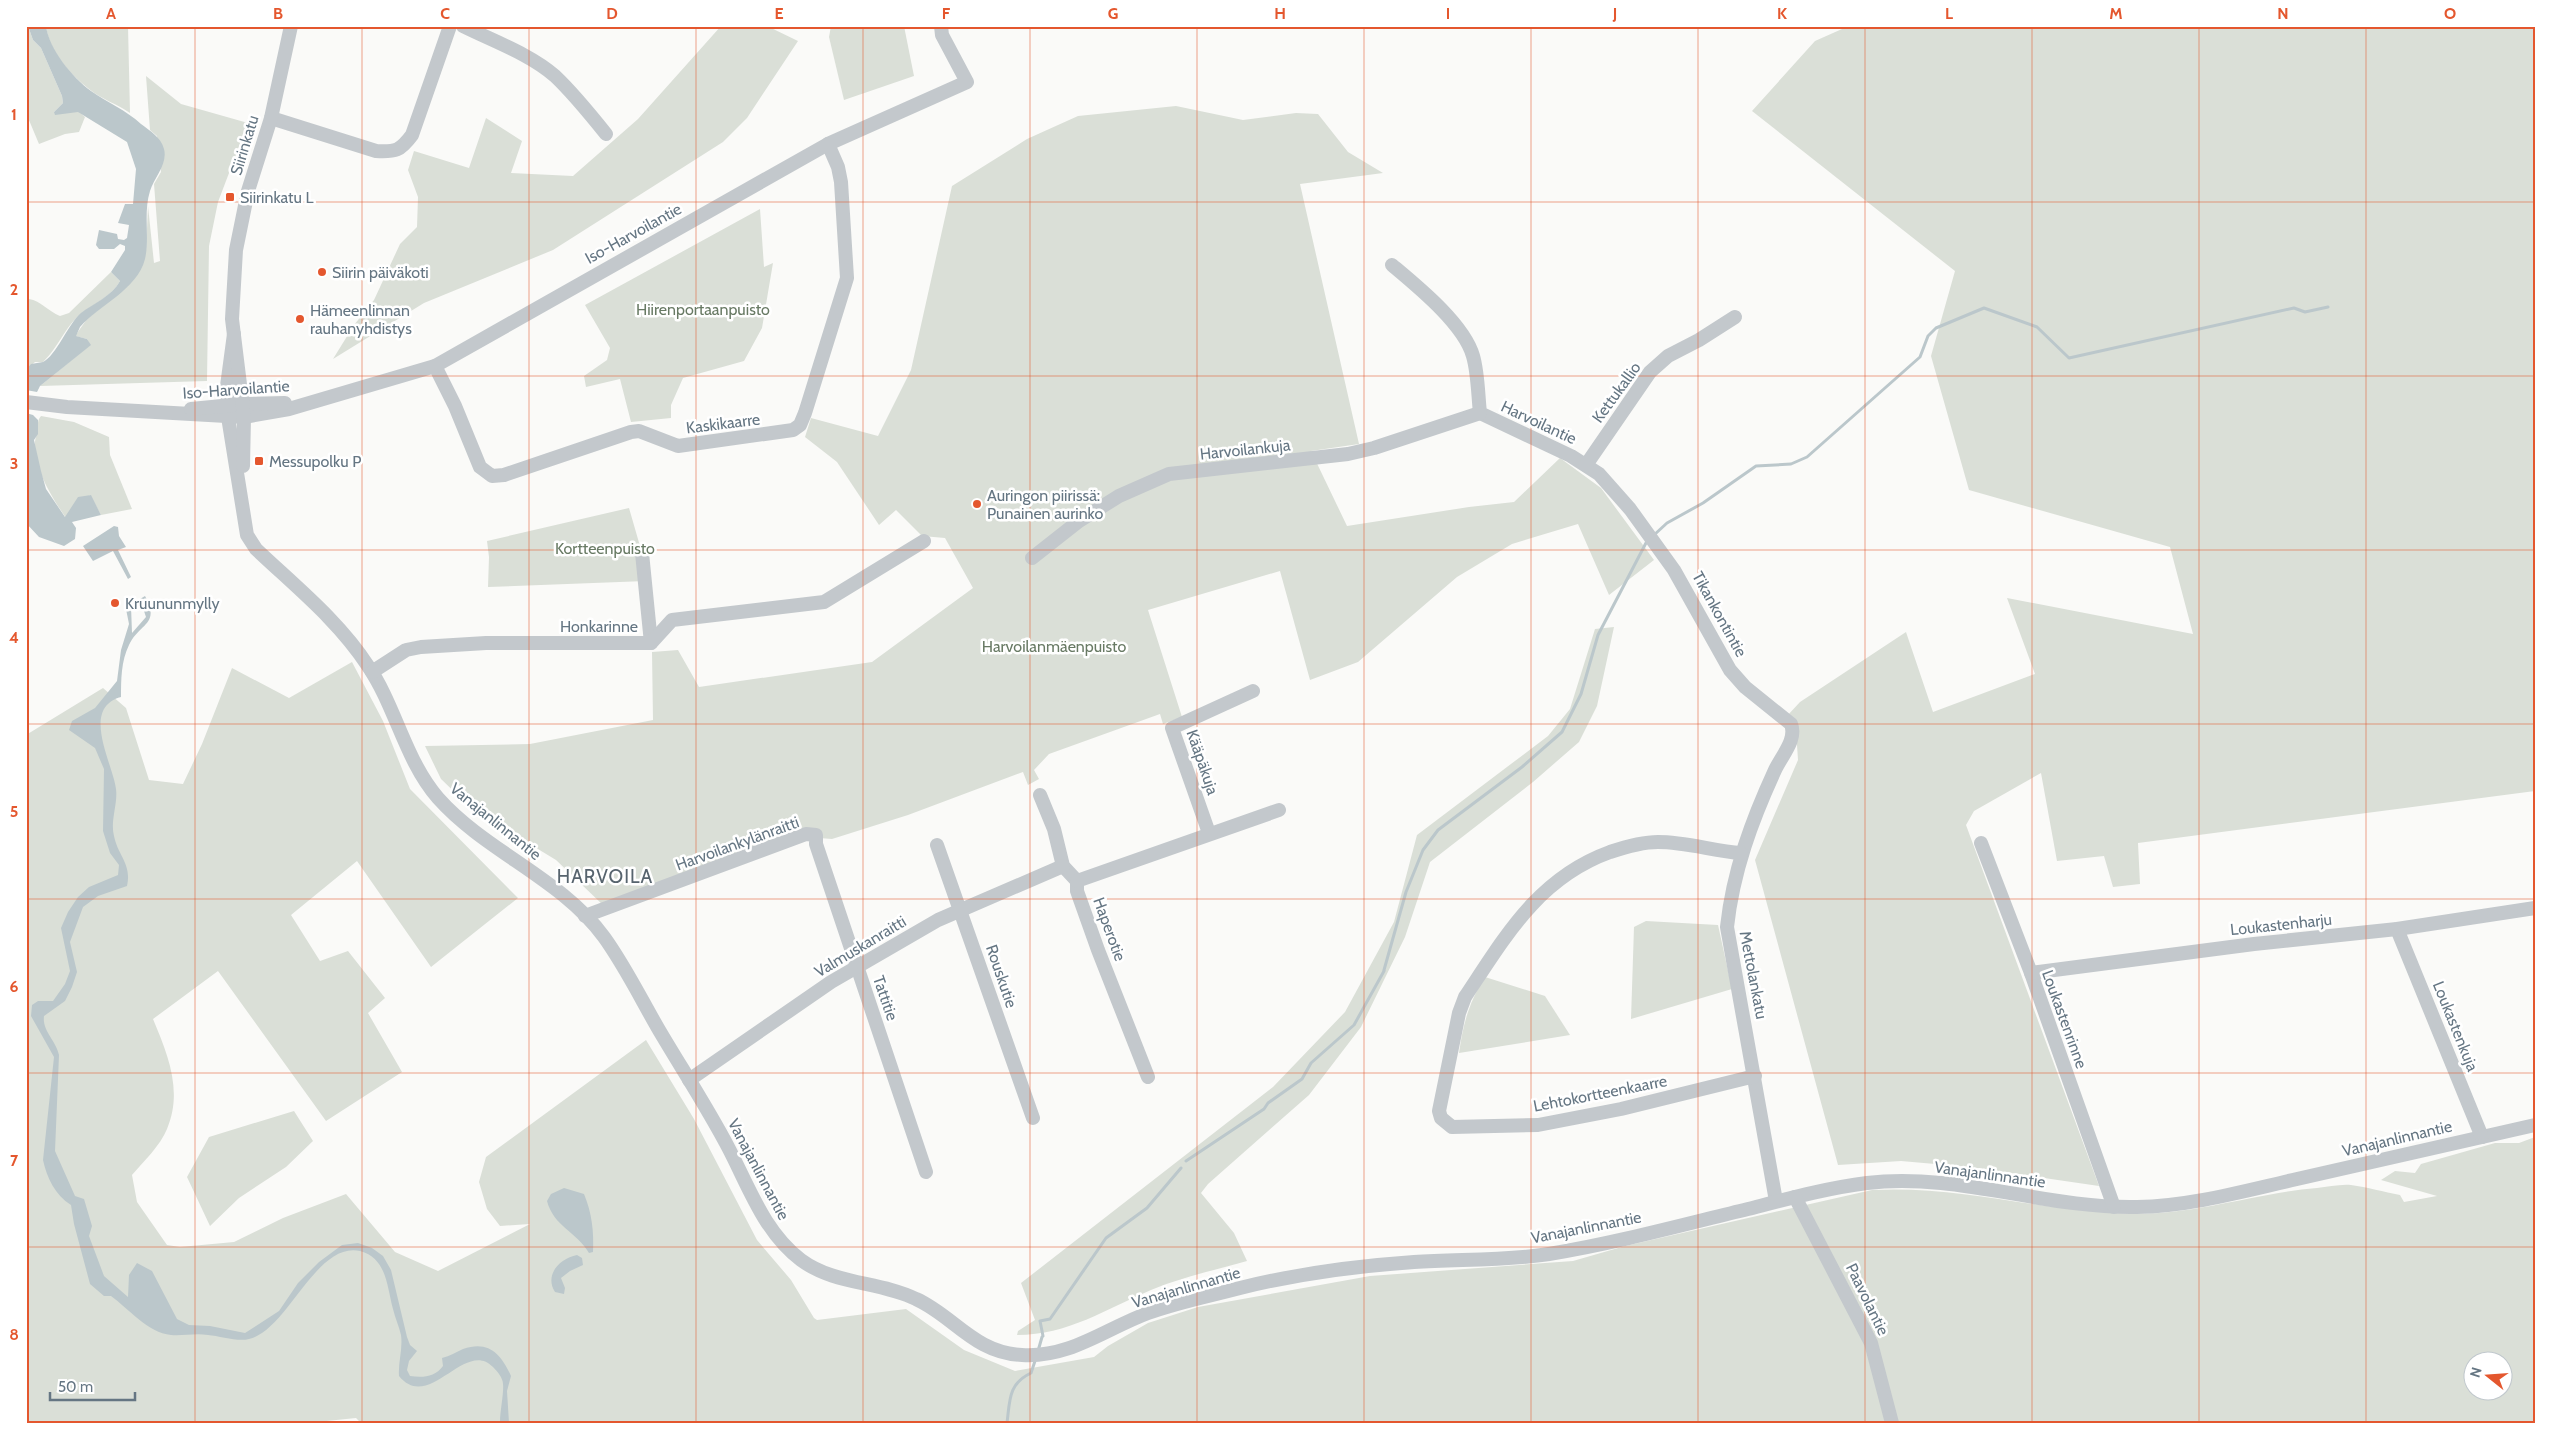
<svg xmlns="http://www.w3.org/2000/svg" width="2561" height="1449" font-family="Cabin,sans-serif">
  <rect width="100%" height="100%" fill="#fafaf8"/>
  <!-- green -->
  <g fill="#dadfd7" fill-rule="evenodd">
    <polygon points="26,26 28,26 33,40 41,48 62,96 63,103 54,112 78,111 85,117 79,132 65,134 39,144 26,113"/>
    <path d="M46 26H128L130 113C117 104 101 99 89 89 70 74 49 51 46 26Z"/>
    <polygon points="721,26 767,26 798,41 747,118 723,142 553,250 424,303 333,359 354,325 374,300 400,244 417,227 418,197 408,170 414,151 469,168 486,118 522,141 511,173 573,176 638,119"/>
    <polygon points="831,26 904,26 914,76 844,100 829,37"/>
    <polygon points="1842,26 2535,26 2535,791 2138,843 2140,884 2113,887 2104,856 2057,861 2041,773 1974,811 1966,825 2099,1186 1969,1167 1901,1161 1838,1165 1755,860 1798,760 1796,730 1787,716 1800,702 1906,632 1933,712 2035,674 2007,598 2193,634 2170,547 1969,490 1931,356 1955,271 1752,111 1815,41 1842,29"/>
    <polygon points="146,76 181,104 248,123 218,202 209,246 207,381 40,386 90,345 87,339 75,336 87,319 114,297 146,251 148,206 154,263 160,261 154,184 161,172 157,136 150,130"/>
    <polygon points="1176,106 1243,120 1296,113 1318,114 1348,152 1383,173 1300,184 1359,444 1311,451 1347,526 1469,507 1514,502 1560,458 1601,488 1654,560 1609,595 1578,524 1512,544 1457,577 1358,662 1310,680 1280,571 1148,610 1182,717 1163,724 1160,714 1049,754 1034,770 1039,779 1028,785 1023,772 908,815 832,839 819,838 820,831 604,906 556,860 471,808 441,779 425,746 530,744 653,720 652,652 678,650 699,687 872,662 973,588 945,538 922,536 896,510 879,525 837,462 805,437 811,418 878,436 911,370 952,186 1027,139 1078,116"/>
    <polygon points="760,209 764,267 773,263 762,328 744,361 683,378 671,405 671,418 631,422 620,379 586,387 584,376 607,360 610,348 585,305"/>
    <path d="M111 272 120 281C112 296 95 303 82 313 65 326 59 347 43 362H35L26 370V287L29 299C41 301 48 311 60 316L69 313Z"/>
    <path d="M41 416 74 422 109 437 110 455 132 509 101 515 90 495 66 518C51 496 34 469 35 442 35 438 37 435 38 431 38 424 37 421 41 416Z"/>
    <polygon points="629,508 642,553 646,581 488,587 489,557 487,541"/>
    <path d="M1614 627 1597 706 1579 742 1533 782 1430 862 1405 937 1361 1027 1309 1095 1208 1184 1201 1193 1234 1233 1247 1261C1216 1270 1182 1277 1151 1290 1106 1309 1068 1335 1017 1335L1018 1331 1035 1320 1021 1283 1273 1087 1345 1012 1394 922 1417 835 1548 736 1570 709 1595 629Z"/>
    <path d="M352 662 383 721 410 789 518 898 431 967 357 861 291 915 320 961 348 951 385 998 368 1013 402 1072 326 1121 218 971 153 1019C168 1055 183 1091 167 1129 160 1146 144 1161 132 1175L137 1202 167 1245 180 1247 234 1242 283 1218 346 1194 395 1252 438 1271 530 1224 500 1226 487 1209 479 1182 486 1157 646 1040 694 1119 757 1240 791 1280 814 1318 817 1320 906 1309 964 1350 1015 1371 1094 1357 1108 1346 1148 1323 1198 1307 1370 1276 1573 1261 1625 1246 1872 1190C1961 1185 2048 1213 2137 1214 2197 1214 2257 1193 2317 1188 2328 1187 2340 1184 2351 1185 2367 1187 2384 1192 2400 1195L2404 1202 2437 1196 2381 1180 2395 1171 2415 1173 2421 1164 2495 1143H2519L2535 1137V1423H361L356 1418 307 1423H26V735L103 688 126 708 149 780 183 784 202 744 232 668 289 698ZM2474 1362H2504V1392H2474Z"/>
    <polygon points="1646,921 1718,925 1732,989 1631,1019 1634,927"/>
    <path d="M1485 977 1545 996 1570 1035 1459 1053C1463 1024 1469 1002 1485 977Z"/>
    <polygon points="294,1111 313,1141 286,1167 239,1198 210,1226 187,1177 209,1137"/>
  </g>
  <!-- water -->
  <g fill="#bbc7cb">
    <path d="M28 26H46C49 49 72 77 91 91 108 103 126 110 141 124 150 131 161 137 164 149 168 164 154 178 150 191 143 214 150 237 145 259 137 290 99 305 80 327L76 336 87 339 91 345 40 386 37 392 26 390V370L31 364C35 363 39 363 43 362 56 356 68 324 81 313 94 303 112 296 120 281L111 272 125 250V246L120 244 114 249H99L96 245 99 230 117 234 118 239 124 240 127 238 129 225 118 223 125 204H133L136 169 127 142 78 112 55 115 54 112 63 103 62 96 41 48 33 40Z"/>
    <polygon points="26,413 33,415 38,420 38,434 34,440 41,471 46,489 65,517 78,497 91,495 101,515 72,522 76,528 75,539 64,546 39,537 26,523"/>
    <polygon points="114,526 118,527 119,536 126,547 118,550 131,577 128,579 113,551 93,561 83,546"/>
    <path d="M145 596C161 625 139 623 129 645 121 661 121 680 121 697 80 708 113 764 116 789 118 804 110 821 114 836 118 856 132 864 127 886L98 896 83 907 70 942 77 972 72 987 65 1001 44 1016C42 1031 56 1040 59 1055L55 1151 75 1196 84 1199 92 1226 89 1236 104 1276 128 1297 129 1275 137 1263 152 1271 177 1319 189 1325 210 1326 245 1333 279 1311 298 1283 319 1262 342 1245 358 1243 372 1248 383 1256 391 1270 407 1337 410 1345 417 1351 409 1361 407 1370 410 1376C423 1378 435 1377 443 1366L442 1358C450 1356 456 1352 463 1349 489 1340 501 1354 511 1376L507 1391 509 1423 500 1422C500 1411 504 1393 503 1384 503 1378 497 1371 493 1367 465 1338 429 1413 399 1376 398 1362 403 1349 401 1335 399 1326 395 1318 393 1309 387 1287 387 1258 360 1251 316 1241 288 1330 249 1339 238 1342 220 1336 208 1335 195 1333 183 1336 171 1335 148 1333 128 1308 111 1296H104L90 1284 74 1224 71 1205C55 1195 47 1178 43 1160L54 1057 31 1016 32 1005 38 1001H53L65 984 70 971 61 928 68 912 78 897 89 887 118 875 119 865 110 853 103 831 104 769 95 748 69 730 72 721 95 708 117 681 121 650 129 624 126 609 131 606 132 633 146 617 140 599Z"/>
    <path d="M564 1188 584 1194C592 1213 594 1232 593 1252L589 1253C576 1231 554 1227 547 1201L551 1194Z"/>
    <path d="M577 1255 582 1258 583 1265 570 1271 561 1278 565 1288 564 1294 555 1292C544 1275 560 1258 577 1255Z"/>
  </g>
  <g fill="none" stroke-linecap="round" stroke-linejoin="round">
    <!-- stream -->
    <g stroke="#bbc7cb" stroke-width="3">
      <polyline points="1654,535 1667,523 1703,503 1756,466 1791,464 1807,457 1920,357 1928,336 1936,328 1984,308 2037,327 2069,358 2294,308 2305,312 2328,307"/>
      <polyline points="1384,970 1406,892 1423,850 1438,830 1522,767 1562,732 1581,694 1598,635 1647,541"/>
      <polyline points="1186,1161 1264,1109 1268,1103 1302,1079 1311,1063 1354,1025 1384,971"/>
      <polyline points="1043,1336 1040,1321 1050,1319 1106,1238 1147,1208 1181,1168"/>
      <polyline points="1038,1351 1042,1337"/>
      <path d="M1007 1423C1010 1400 1008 1384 1031 1373L1036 1358"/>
    </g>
    <!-- minor -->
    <g stroke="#c3c8cc" stroke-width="14">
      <path d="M463 26C493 41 530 54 555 76 574 94 590 114 606 134"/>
      <path d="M271 118 376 151C396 152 400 151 412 135L450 26"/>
      <path d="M1392 265C1417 286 1464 324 1473 356 1478 373 1478 395 1480 413L1571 456 1599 474 1630 509 1674 570 1730 670 1745 687 1791 724C1797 740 1782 755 1775 770 1752 820 1733 871 1727 927L1776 1201"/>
      <path d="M234 334 227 386 228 417 247 535 256 549C295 586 339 621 368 666 396 707 405 760 438 798 486 852 561 878 604 937 625 966 641 999 659 1030 682 1069 707 1107 728 1147 749 1187 764 1232 801 1260 835 1285 879 1281 916 1299 954 1316 974 1353 1022 1355 1070 1358 1105 1329 1148 1313 1178 1302 1209 1296 1240 1288 1296 1274 1356 1266 1414 1262 1460 1259 1504 1261 1549 1254 1616 1243 1682 1225 1748 1209 1787 1199 1827 1188 1867 1183 1957 1172 2046 1209 2137 1207 2191 1206 2244 1191 2297 1179 2376 1161 2455 1143 2535 1125"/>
      <polyline points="435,366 455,406 480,467 492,476 504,475 631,432 639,431 678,446 793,430 800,425 805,413 847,278 841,182 838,167 828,144"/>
      <polyline points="26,402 67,407 244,417 289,409 435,366 828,144 967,82 942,35 941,26"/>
      <polyline points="191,409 243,404 285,403"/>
      <polyline points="1586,465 1650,372 1668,356 1699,340 1735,317"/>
      <polyline points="243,466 244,417 232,319 236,250 248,191 271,118 291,26"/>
      <polyline points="642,553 651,643"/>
      <polyline points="1032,558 1079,521 1119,496 1169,474 1348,454 1374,448 1480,413"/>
      <polyline points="372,672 406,650 421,647 486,643 651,643 672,620 824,602 924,541"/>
      <polyline points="1040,795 1054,829 1063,866 1077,881 1077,891 1098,950 1148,1077"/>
      <polyline points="1209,833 1172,728 1253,691"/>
      <polyline points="1981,843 2031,973 2114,1207"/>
      <polyline points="937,845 1033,1118"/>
      <path d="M1741 853C1714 851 1686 842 1658 842 1642 842 1625 847 1610 852 1538 878 1505 937 1465 997L1459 1013 1439 1111 1441 1118 1452 1127 1538 1125 1621 1109 1755 1076"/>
      <polyline points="1077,881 1279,810"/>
      <polyline points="585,916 806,834 816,835 816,844 926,1172"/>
      <polyline points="2397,929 2482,1137"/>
      <polyline points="2031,973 2254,944 2397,929 2535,908"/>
      <polyline points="689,1080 831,982 938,920 1063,866"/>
      <polyline points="1795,1197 1871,1343 1892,1423"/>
    </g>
  </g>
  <!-- grid -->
  <path fill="none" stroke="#e4572e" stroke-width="1" stroke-opacity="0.55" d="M195 26V1423M362 26V1423M529 26V1423M696 26V1423M863 26V1423M1030 26V1423M1197 26V1423M1364 26V1423M1531 26V1423M1698 26V1423M1865 26V1423M2032 26V1423M2199 26V1423M2366 26V1423M26 202H2535M26 376H2535M26 550H2535M26 724H2535M26 899H2535M26 1073H2535M26 1247H2535"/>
  <!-- markers -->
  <g fill="#e4572e" stroke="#fff" stroke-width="2">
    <rect x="225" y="192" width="10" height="10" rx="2.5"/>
    <circle cx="322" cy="272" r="5"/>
    <circle cx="300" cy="319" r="5"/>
    <rect x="254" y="456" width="10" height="10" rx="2.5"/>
    <circle cx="977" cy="504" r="5"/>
    <circle cx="115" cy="603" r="5"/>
  </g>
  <g text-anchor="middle" stroke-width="5" stroke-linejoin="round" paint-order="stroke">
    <!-- street labels -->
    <g font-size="16" fill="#657683" stroke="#fff">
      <text transform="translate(244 145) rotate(-73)" y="6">Siirinkatu</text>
      <text transform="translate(633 233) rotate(-29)" y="6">Iso-Harvoilantie</text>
      <text transform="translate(236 389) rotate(-4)" y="6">Iso-Harvoilantie</text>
      <text transform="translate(1616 392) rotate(-54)" y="6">Kettukallio</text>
      <text transform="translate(1539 422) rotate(25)" y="6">Harvoilantie</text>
      <text transform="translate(723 423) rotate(-7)" y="6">Kaskikaarre</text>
      <text transform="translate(1245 449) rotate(-6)" y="6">Harvoilankuja</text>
      <text transform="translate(1720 614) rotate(61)" y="6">Tikankontintie</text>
      <text x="599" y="632">Honkarinne</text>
      <text transform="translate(1203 762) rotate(71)" y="6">Kääpäkuja</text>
      <text transform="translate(496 821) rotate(39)" y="6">Vanajanlinnantie</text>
      <text transform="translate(737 843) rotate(-20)" y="6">Harvoilankylänraitti</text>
      <text transform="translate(2281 924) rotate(-6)" y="6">Loukastenharju</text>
      <text transform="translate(1110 929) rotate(70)" y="6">Haperotie</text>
      <text transform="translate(860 946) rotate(-31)" y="6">Valmuskanraitti</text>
      <text transform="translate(1754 975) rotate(79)" y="6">Mettolankatu</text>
      <text transform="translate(1002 976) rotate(71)" y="6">Rouskutie</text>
      <text transform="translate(886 998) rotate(71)" y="6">Tattitie</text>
      <text transform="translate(2065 1019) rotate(70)" y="6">Loukastenrinne</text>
      <text transform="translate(2456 1026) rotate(68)" y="6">Loukastenkuja</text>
      <text transform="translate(1600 1093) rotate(-11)" y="6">Lehtokortteenkaarre</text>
      <text transform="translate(2397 1138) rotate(-13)" y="6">Vanajanlinnantie</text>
      <text transform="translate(759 1169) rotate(62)" y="6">Vanajanlinnantie</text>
      <text transform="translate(1990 1174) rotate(8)" y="6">Vanajanlinnantie</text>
      <text transform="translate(1586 1227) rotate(-11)" y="6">Vanajanlinnantie</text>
      <text transform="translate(1186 1287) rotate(-16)" y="6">Vanajanlinnantie</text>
      <text transform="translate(1868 1299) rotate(64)" y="6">Paavolantie</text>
    </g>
    <!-- poi labels -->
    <g font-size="16" fill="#657683" stroke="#fff" text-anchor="start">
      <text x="240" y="203">Siirinkatu L</text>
      <text x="332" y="278">Siirin päiväkoti</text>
      <text x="310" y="316">Hämeenlinnan<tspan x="310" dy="18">rauhanyhdistys</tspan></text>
      <text x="269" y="467">Messupolku P</text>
      <text x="987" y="501">Auringon piirissä:<tspan x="987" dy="18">Punainen aurinko</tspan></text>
      <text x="125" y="609">Kruununmylly</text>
    </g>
    <!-- park labels -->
    <g font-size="16" fill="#687a64" stroke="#fff">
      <text x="703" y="315">Hiirenportaanpuisto</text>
      <text x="605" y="554">Kortteenpuisto</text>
      <text x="1054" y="652">Harvoilanmäenpuisto</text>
    </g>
    <!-- quarter labels -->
    <g font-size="19" letter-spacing="1" fill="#57646e" stroke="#fff">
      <text x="605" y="883">HARVOILA</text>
    </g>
  </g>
  <!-- border -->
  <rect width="2561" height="1449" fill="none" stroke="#ffffff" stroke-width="55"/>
  <!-- north arrow -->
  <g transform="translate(2488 1376) rotate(287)"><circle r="24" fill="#ffffff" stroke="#c1c8cd"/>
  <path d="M0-4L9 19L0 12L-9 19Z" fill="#e4572e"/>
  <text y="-8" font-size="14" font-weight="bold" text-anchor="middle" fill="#657683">N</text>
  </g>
  <!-- scale -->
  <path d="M50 1392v8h85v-8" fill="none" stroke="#657683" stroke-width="2.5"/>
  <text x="58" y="1392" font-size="15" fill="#657683" stroke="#ffffff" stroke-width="4" paint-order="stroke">50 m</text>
  <rect x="28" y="28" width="2506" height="1394" fill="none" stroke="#e4572e" stroke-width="2"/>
  <g font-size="16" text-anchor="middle" font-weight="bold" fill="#e4572e">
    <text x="111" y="19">A</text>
    <text x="278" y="19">B</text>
    <text x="445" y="19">C</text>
    <text x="612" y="19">D</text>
    <text x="779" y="19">E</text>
    <text x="946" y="19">F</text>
    <text x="1113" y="19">G</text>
    <text x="1280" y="19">H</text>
    <text x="1448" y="19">I</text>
    <text x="1615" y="19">J</text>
    <text x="1782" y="19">K</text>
    <text x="1949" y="19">L</text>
    <text x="2116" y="19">M</text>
    <text x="2283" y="19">N</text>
    <text x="2450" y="19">O</text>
    <text x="14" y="120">1</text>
    <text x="14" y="295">2</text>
    <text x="14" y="469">3</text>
    <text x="14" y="643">4</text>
    <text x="14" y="817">5</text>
    <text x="14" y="992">6</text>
    <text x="14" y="1166">7</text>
    <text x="14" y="1340">8</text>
  </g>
</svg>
